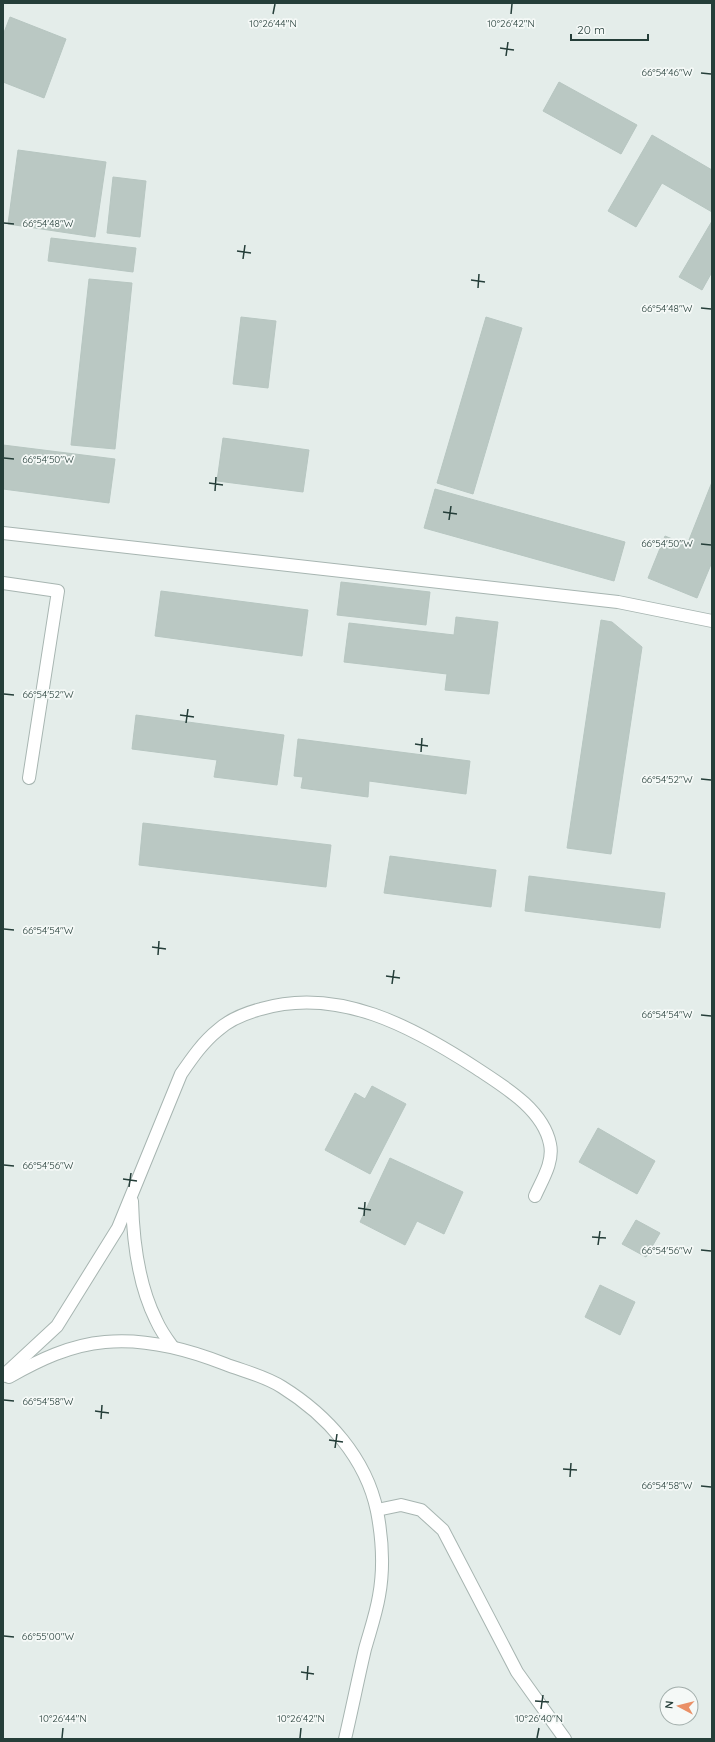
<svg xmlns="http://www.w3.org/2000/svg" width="715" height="1742" font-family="Quicksand,sans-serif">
  <rect width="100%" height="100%" fill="#e4edea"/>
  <!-- building -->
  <g fill="#bac8c3" stroke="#b7c6c1">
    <polygon points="10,17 66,39 44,98 3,82 3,35"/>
    <polygon points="559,82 637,125 621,154 543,111"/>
    <polygon points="652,135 712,170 712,212 662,183 636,227 608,211"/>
    <polygon points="18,150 106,162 95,237 8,224"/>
    <polygon points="113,177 146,181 140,237 107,233"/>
    <polygon points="712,221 712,272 702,290 679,277"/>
    <polygon points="51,238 136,248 133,272 48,261"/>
    <polygon points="89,279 132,283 115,449 71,445"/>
    <polygon points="241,317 276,321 268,388 233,384"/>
    <polygon points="486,317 522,328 473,494 437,483"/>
    <polygon points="223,438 309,450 303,492 217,481"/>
    <polygon points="3,445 115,459 109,503 3,489"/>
    <polygon points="712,482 712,562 697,598 648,578 665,536 687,545"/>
    <polygon points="435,489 625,542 614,581 424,528"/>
    <polygon points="341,582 430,592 426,625 337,615"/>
    <polygon points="161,591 308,610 302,656 155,636"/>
    <polygon points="456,617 498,622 489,694 445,690 447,674 344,662 349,623 454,635"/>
    <polygon points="601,620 612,622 642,647 611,854 567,848"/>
    <polygon points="136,715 284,735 277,785 214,777 217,760 132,749"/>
    <polygon points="298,739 470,761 466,794 369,781 368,797 301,788 303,777 294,776"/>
    <polygon points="143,823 331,845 326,887 139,865"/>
    <polygon points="390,856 496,870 491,907 384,893"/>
    <polygon points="529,876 665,893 660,928 525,911"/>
    <polygon points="372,1086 406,1104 370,1174 325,1150 355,1093 365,1099"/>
    <polygon points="598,1128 655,1161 637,1194 579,1162"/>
    <polygon points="390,1158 463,1192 444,1234 417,1221 405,1245 360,1222"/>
    <polygon points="636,1220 660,1233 646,1257 622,1244"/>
    <polygon points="600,1285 635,1302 620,1335 585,1317"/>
  </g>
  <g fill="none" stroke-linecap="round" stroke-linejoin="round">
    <defs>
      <g id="minor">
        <polyline points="3,533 618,602 712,621"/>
        <polyline points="3,583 58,591 29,778"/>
        <path d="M132 1201C133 1241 138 1284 156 1320 160 1329 166 1338 172 1346"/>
        <path d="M3 1376 57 1326 118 1228 181 1074C192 1058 203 1042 218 1030 230 1019 246 1013 261 1009 338 986 413 1027 476 1068 503 1086 543 1109 550 1144 554 1162 542 1180 535 1196"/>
        <path d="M9 1377C39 1360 70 1345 105 1342 146 1338 187 1349 225 1364 243 1371 265 1376 282 1387 327 1415 366 1458 377 1511 382 1537 384 1569 379 1596 376 1614 370 1631 365 1649 358 1679 352 1709 345 1739"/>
        <polyline points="377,1510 401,1505 421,1510 443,1530 517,1672 565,1739"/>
      </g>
    </defs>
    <!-- minor casing -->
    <use href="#minor" stroke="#a7b5b1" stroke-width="14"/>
    <!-- minor -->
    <use href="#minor" stroke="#fff" stroke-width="12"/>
  </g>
  <!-- ticks -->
  <path fill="none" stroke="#253e39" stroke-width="1.5" d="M273 14 275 4M511 14 512 4M500 48 514 50M506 56 508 42M701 73 711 74M4 223 14 224M237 251 251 253M243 259 245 245M471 280 485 282M478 288 479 274M701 308 711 309M4 458 14 459M209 483 223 485M215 491 216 477M443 512 457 514M449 520 451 506M701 544 711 545M4 694 14 695M180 715 194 717M186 723 188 709M415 744 428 746M421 752 422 738M701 779 711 780M4 929 14 930M152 947 166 949M158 955 159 941M386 976 400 978M392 984 394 970M701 1015 711 1016M4 1165 14 1166M123 1179 137 1181M129 1187 131 1173M358 1208 371 1210M364 1216 365 1202M592 1237 606 1238M598 1245 600 1231M701 1250 711 1251M4 1400 14 1401M95 1411 109 1413M101 1419 102 1405M329 1440 343 1442M335 1448 337 1434M563 1469 577 1470M570 1477 571 1463M701 1486 711 1487M4 1636 14 1637M301 1672 314 1674M307 1680 308 1666M535 1701 549 1702M541 1709 543 1695M62 1738 63 1728M300 1738 301 1728M537 1738 539 1728"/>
  <g font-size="10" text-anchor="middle" fill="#253e39" stroke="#f5f9f7" stroke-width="3.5" stroke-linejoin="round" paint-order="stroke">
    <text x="273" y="27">10°26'44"N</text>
    <text x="511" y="27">10°26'42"N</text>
    <text x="667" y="76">66°54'46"W</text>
    <text x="48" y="227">66°54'48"W</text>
    <text x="667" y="312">66°54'48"W</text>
    <text x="48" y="463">66°54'50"W</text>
    <text x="667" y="547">66°54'50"W</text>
    <text x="48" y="698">66°54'52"W</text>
    <text x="667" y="783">66°54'52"W</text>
    <text x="48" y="934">66°54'54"W</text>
    <text x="667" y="1018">66°54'54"W</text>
    <text x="48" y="1169">66°54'56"W</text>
    <text x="667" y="1254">66°54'56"W</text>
    <text x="48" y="1405">66°54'58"W</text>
    <text x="667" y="1489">66°54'58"W</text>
    <text x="48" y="1640">66°55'00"W</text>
    <text x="63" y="1722">10°26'44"N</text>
    <text x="301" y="1722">10°26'42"N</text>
    <text x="539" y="1722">10°26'40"N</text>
  </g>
  <!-- border -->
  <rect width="715" height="1742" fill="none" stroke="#253e39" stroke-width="8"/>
  <!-- north arrow -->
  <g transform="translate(679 1706) rotate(277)"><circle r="19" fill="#f5f9f7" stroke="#a2aeab"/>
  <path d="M0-3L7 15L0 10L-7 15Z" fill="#ea9066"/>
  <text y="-6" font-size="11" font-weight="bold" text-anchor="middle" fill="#253e39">N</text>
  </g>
  <!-- scale -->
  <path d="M571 34v6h77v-6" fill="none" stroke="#253e39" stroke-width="2"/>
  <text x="577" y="34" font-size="12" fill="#253e39" stroke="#f5f9f7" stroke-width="3" paint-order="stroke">20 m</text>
</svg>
